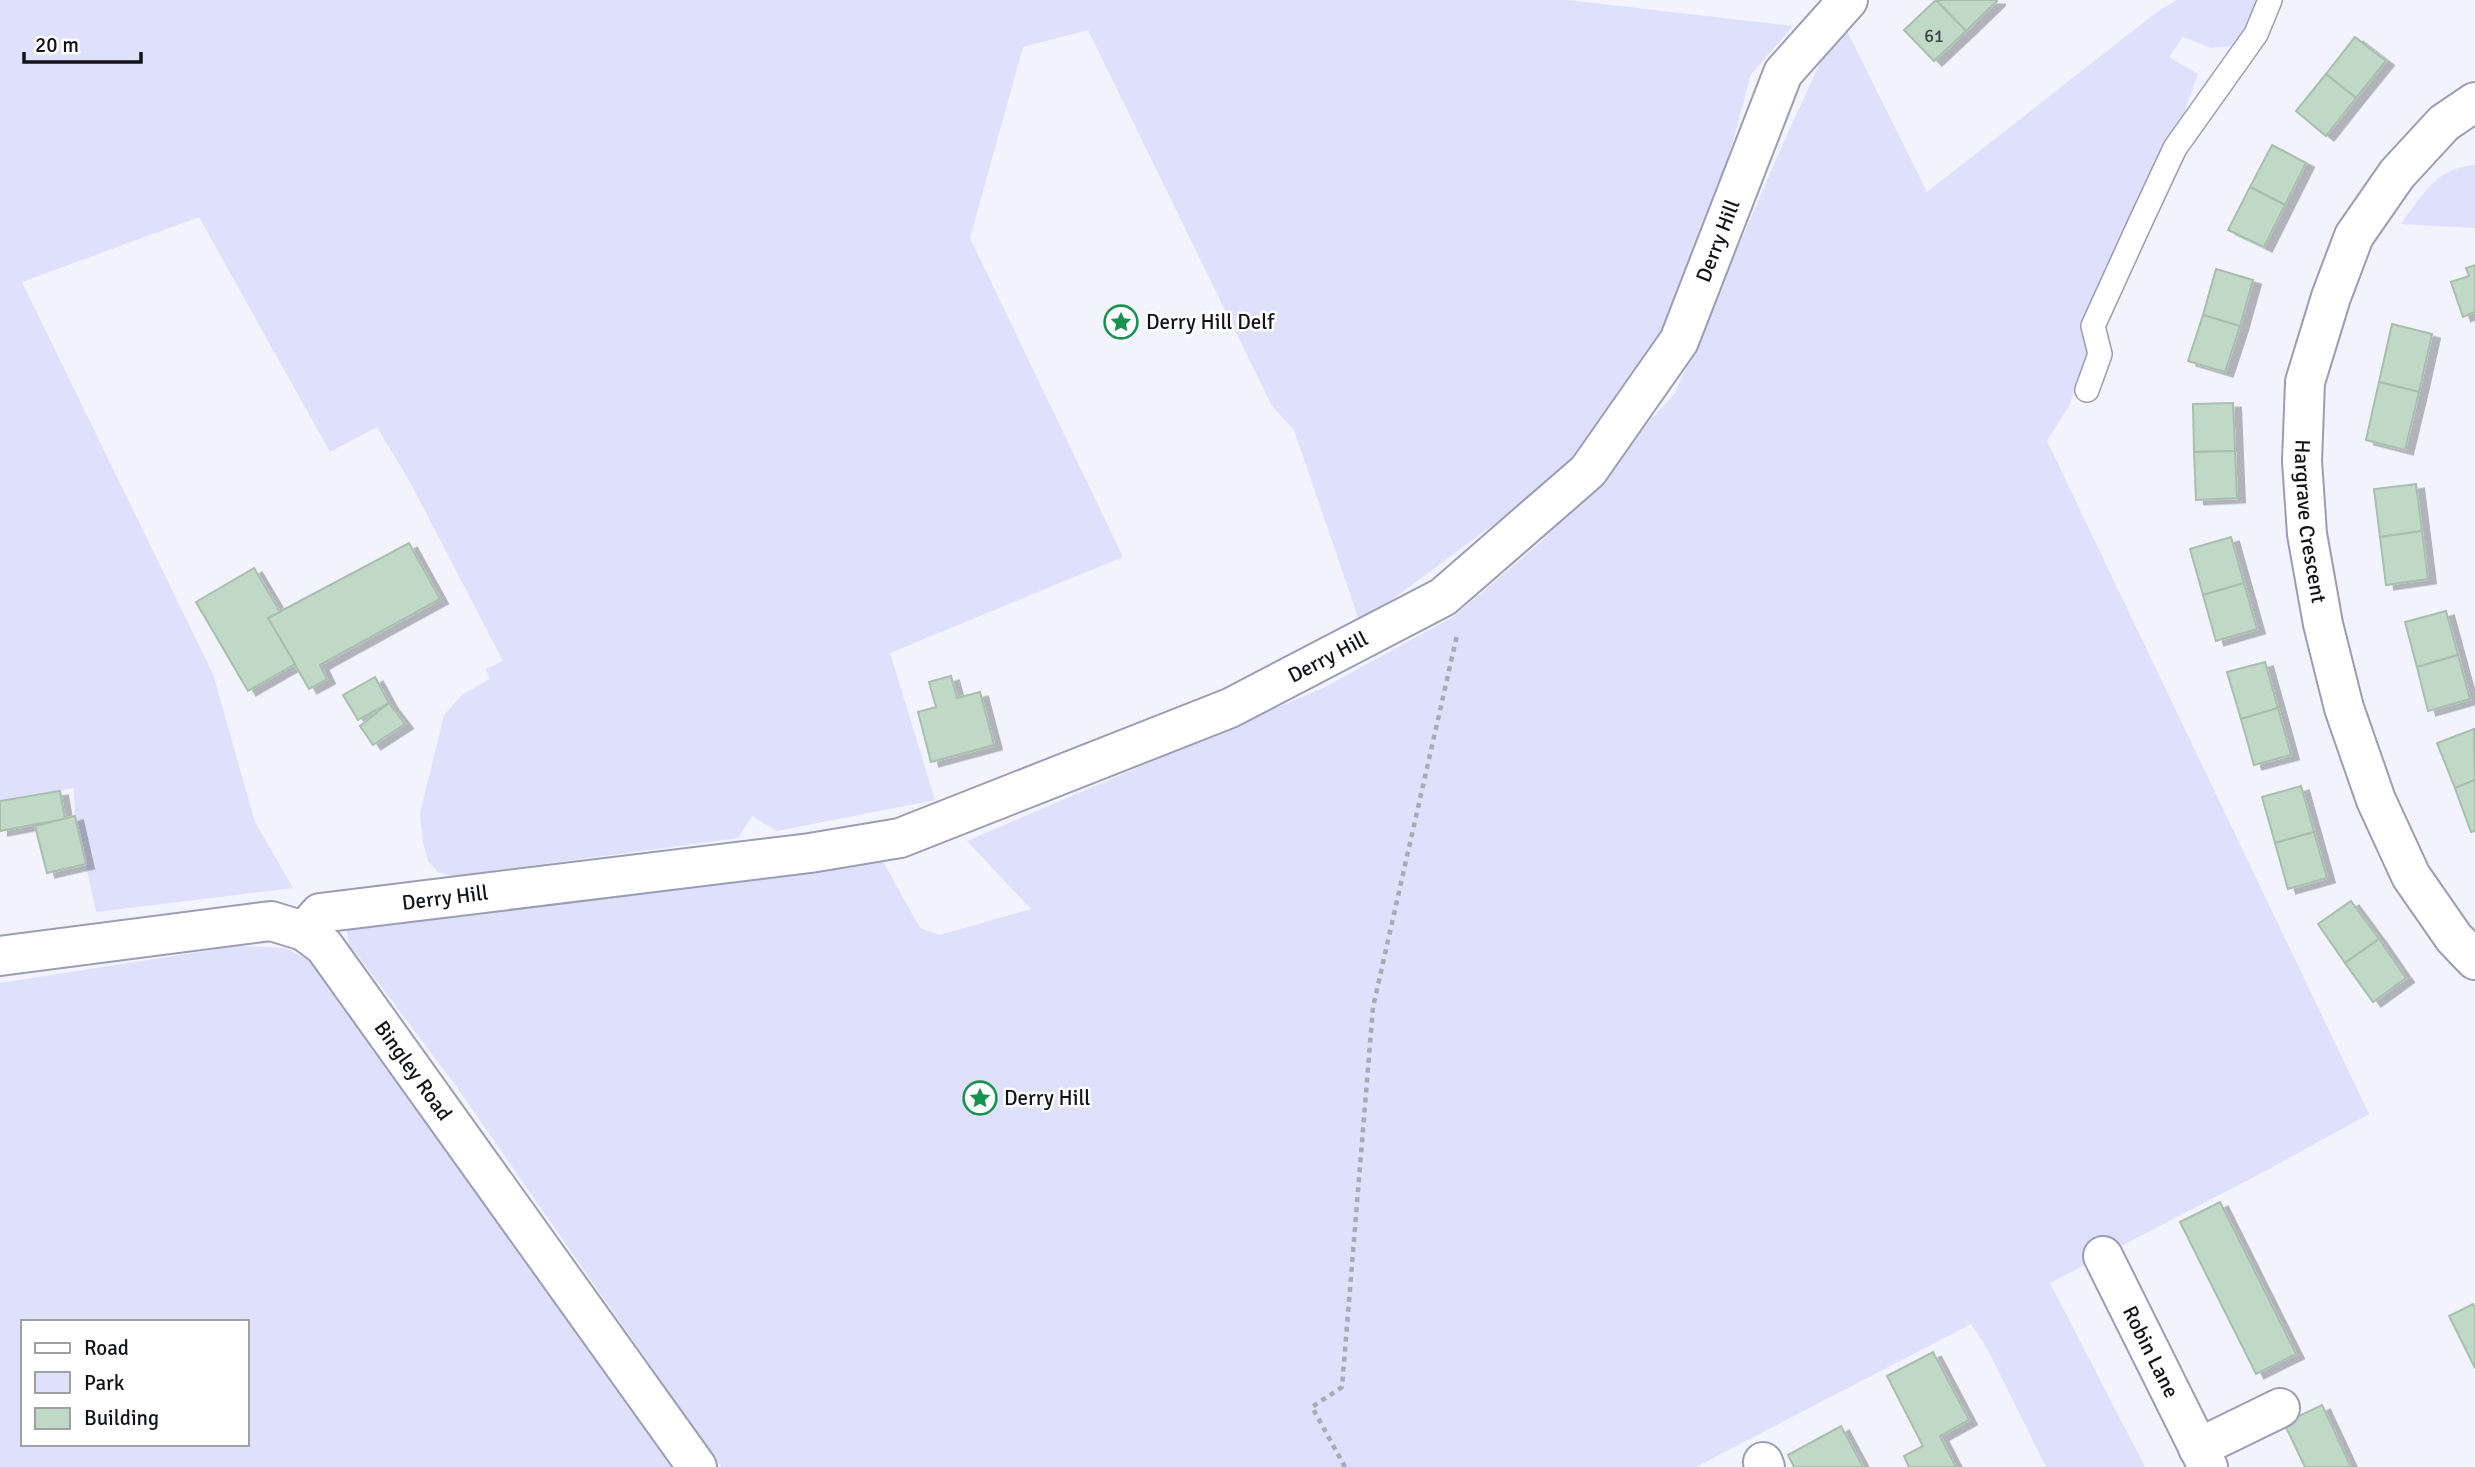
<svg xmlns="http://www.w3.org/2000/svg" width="2475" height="1467" font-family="Signika,sans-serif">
  <defs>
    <filter id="shadow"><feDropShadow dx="8" dy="4.5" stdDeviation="0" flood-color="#0004"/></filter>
  </defs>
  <rect width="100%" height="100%" fill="#f2f3fd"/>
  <!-- green -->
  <g fill="#dee0fc" fill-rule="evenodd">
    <polygon points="0,0 1567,0 1793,26 1751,74 1679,341 1565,472 1360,623 1294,430 1272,406 1088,30 1023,47 970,238 1123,557 890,653 935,800 777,831 752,816 738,838 453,876 438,872 428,861 423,843 420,813 444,715 462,695 490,679 486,669 503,661 410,482 377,427 330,452 199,217 22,282 213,674 255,822 293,888 96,912 75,816 74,788 0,801"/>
    <polygon points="2177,0 2257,0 2248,23 2232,46 2211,48 2183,37 2169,57 2198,74 2182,118 2150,171 2083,323 2089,350 2069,406 2047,441 2369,1114 2256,1176 2050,1283 2145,1467 2046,1467 1988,1350 1971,1324 1696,1467 721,1467 456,1086 349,944 346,926 876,849 920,928 940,935 1031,909 967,841 1323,688 1453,617 1542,541 1675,393 1789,130 1841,19 1927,192 2157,12"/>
    <path d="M2475 165V228L2401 224C2423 195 2435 168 2475 165Z"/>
    <path d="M238 946 285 948 314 962 679 1467H0V983ZM23 1322H247V1444H23Z"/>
  </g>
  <!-- building -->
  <g fill="#c0d8c6" stroke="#a8bfae" stroke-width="2" filter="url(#shadow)">
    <polygon points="1936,0 1997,0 1997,1 1966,31"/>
    <polygon points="1936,0 1966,31 1934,61 1904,30"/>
    <polygon points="2355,37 2386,61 2356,98 2326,74"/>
    <polygon points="2326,74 2356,98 2326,136 2296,111"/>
    <polygon points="2272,145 2306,163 2285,205 2250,187"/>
    <polygon points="2250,187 2285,205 2264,247 2228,230"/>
    <polygon points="2475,265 2475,312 2463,317 2451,282 2469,276 2466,268"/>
    <polygon points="2216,269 2253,280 2240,326 2203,315"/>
    <polygon points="2203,315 2240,326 2225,372 2188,361"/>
    <polygon points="2392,324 2432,334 2419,392 2379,382"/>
    <polygon points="2379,382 2419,392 2405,450 2366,440"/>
    <polygon points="2233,403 2235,451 2194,452 2193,404"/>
    <polygon points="2235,451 2237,498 2196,500 2194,452"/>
    <polygon points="2416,484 2422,531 2380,537 2374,489"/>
    <polygon points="2422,531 2428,579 2386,585 2380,537"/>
    <polygon points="2231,537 2244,583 2203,595 2190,549"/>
    <polygon points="409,543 440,599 320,665 327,679 309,689 268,618"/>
    <polygon points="254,568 280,612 268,618 295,664 248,691 196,602"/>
    <polygon points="2244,583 2257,629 2216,641 2203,595"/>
    <polygon points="2446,611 2458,655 2417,667 2405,622"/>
    <polygon points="2458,655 2470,699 2428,711 2417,667"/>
    <polygon points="2265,662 2278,708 2241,719 2227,672"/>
    <polygon points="951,676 957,698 980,692 994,745 931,762 918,712 936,707 929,682"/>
    <polygon points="375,677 389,703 358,720 343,695"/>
    <polygon points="389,703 405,724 373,745 360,726"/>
    <polygon points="2278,708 2291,755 2254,765 2241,719"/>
    <polygon points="2474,729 2475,780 2455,788 2437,743"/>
    <polygon points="2475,780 2475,831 2471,832 2455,788"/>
    <polygon points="2301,786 2314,832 2275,843 2262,797"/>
    <polygon points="60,791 65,819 0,831 0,801"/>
    <polygon points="75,816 86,864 47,873 35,826"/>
    <polygon points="2314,832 2327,878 2288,889 2275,843"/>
    <polygon points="2351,901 2379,939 2345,963 2318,924"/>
    <polygon points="2379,939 2406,978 2373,1002 2345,963"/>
    <polygon points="2220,1202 2296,1354 2256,1374 2180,1222"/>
    <polygon points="2473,1304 2475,1308 2475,1368 2449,1316"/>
    <polygon points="1933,1352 1969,1420 1940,1436 1956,1467 1909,1467 1904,1456 1923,1446 1887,1376"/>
    <polygon points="2322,1405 2351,1467 2305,1467 2284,1423"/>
    <polygon points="1841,1426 1863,1467 1794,1467 1788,1455"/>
  </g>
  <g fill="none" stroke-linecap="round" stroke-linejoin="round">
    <defs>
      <polyline id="lane" points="2087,390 2100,354 2093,326 2139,225 2175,148 2256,34 2270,0"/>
      <g id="street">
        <path id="s1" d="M2475 102 2444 123 2397 174 2354 236 2331 297 2305 382 2302 461 2307 534 2323 624 2344 708 2376 800 2411 876 2454 938 2475 960"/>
        <path id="s2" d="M2103 1256 2208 1467"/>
        <polyline points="2198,1448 2280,1408"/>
        <polyline points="1763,1462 1765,1467"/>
      </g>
      <g id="secondary">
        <path id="s3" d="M304 931 320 913 810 853 900 838 1230 708 1443 597 1588 471 1679 341 1783 73 1848 0"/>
        <path id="s4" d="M0 956 271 921 304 931 324 946 697 1467"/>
      </g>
    </defs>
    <!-- lane casing -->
    <use href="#lane" stroke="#9b9db5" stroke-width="26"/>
    <!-- street casing -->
    <use href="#street" stroke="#9b9db5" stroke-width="42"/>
    <!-- secondary casing -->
    <use href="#secondary" stroke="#9b9db5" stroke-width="42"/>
    <!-- path -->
    <polyline stroke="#a9aab4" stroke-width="4.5" stroke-dasharray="5 5" stroke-linecap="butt" points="1345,1467 1312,1407 1342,1387 1373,1007 1457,635"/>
    <!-- lane -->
    <use href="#lane" stroke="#fff" stroke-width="23"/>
    <!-- street -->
    <use href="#street" stroke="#fff" stroke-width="38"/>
    <!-- secondary -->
    <use href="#secondary" stroke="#fff" stroke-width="38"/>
  </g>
  <!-- icons -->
  <defs>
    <symbol id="sight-ring" viewBox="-11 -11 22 22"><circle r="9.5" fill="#fff" stroke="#18934f" stroke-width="1.5"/><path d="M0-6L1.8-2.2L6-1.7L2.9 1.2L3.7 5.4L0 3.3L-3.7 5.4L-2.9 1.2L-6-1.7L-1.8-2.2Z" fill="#18934f"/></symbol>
  </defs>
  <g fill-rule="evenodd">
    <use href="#sight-ring" x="1102" y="303" width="38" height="38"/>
    <use href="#sight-ring" x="961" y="1079" width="38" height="38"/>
  </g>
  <g text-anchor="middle" stroke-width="5" stroke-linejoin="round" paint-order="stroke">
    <!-- number labels -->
    <g font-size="18" fill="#3d4445">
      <text x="1934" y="42">61</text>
    </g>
    <!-- street labels -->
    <g font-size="21" fill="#11121a" stroke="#fff">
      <text dy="7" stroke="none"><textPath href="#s3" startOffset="1662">Derry Hill</textPath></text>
      <text dy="7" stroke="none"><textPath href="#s1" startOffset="476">Hargrave Crescent</textPath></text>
      <text dy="7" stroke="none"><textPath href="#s3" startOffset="1074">Derry Hill</textPath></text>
      <text dy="7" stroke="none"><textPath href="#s3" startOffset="150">Derry Hill</textPath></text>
      <text dy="7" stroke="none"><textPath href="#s4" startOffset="486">Bingley Road</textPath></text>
      <text dy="7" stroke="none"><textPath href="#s2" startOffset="107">Robin Lane</textPath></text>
    </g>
    <!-- poi labels -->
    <g font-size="21" fill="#11121a" stroke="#fff" text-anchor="start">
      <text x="1146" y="329">Derry Hill Delf</text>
      <text x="1004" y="1105">Derry Hill</text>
    </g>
  </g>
  <!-- legend -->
  <rect x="21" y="1320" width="228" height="126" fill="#ffffff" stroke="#a0a0a3" stroke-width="2"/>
  <rect x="35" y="1343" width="35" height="10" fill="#ffffff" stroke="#a0a0a3" stroke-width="2"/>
  <text x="84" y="1355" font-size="21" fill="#11121a">Road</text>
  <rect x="35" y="1372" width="35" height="21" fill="#dee0fc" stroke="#a0a0a3" stroke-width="2"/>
  <text x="84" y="1390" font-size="21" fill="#11121a">Park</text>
  <rect x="35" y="1408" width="35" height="21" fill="#c0d8c6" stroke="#a0a0a3" stroke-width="2"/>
  <text x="84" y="1425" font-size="21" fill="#11121a">Building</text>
  <!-- scale -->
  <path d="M24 52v10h117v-10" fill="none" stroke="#11121a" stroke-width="3.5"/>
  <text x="35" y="52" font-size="21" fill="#11121a" stroke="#ffffff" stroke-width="5" paint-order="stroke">20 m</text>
</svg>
